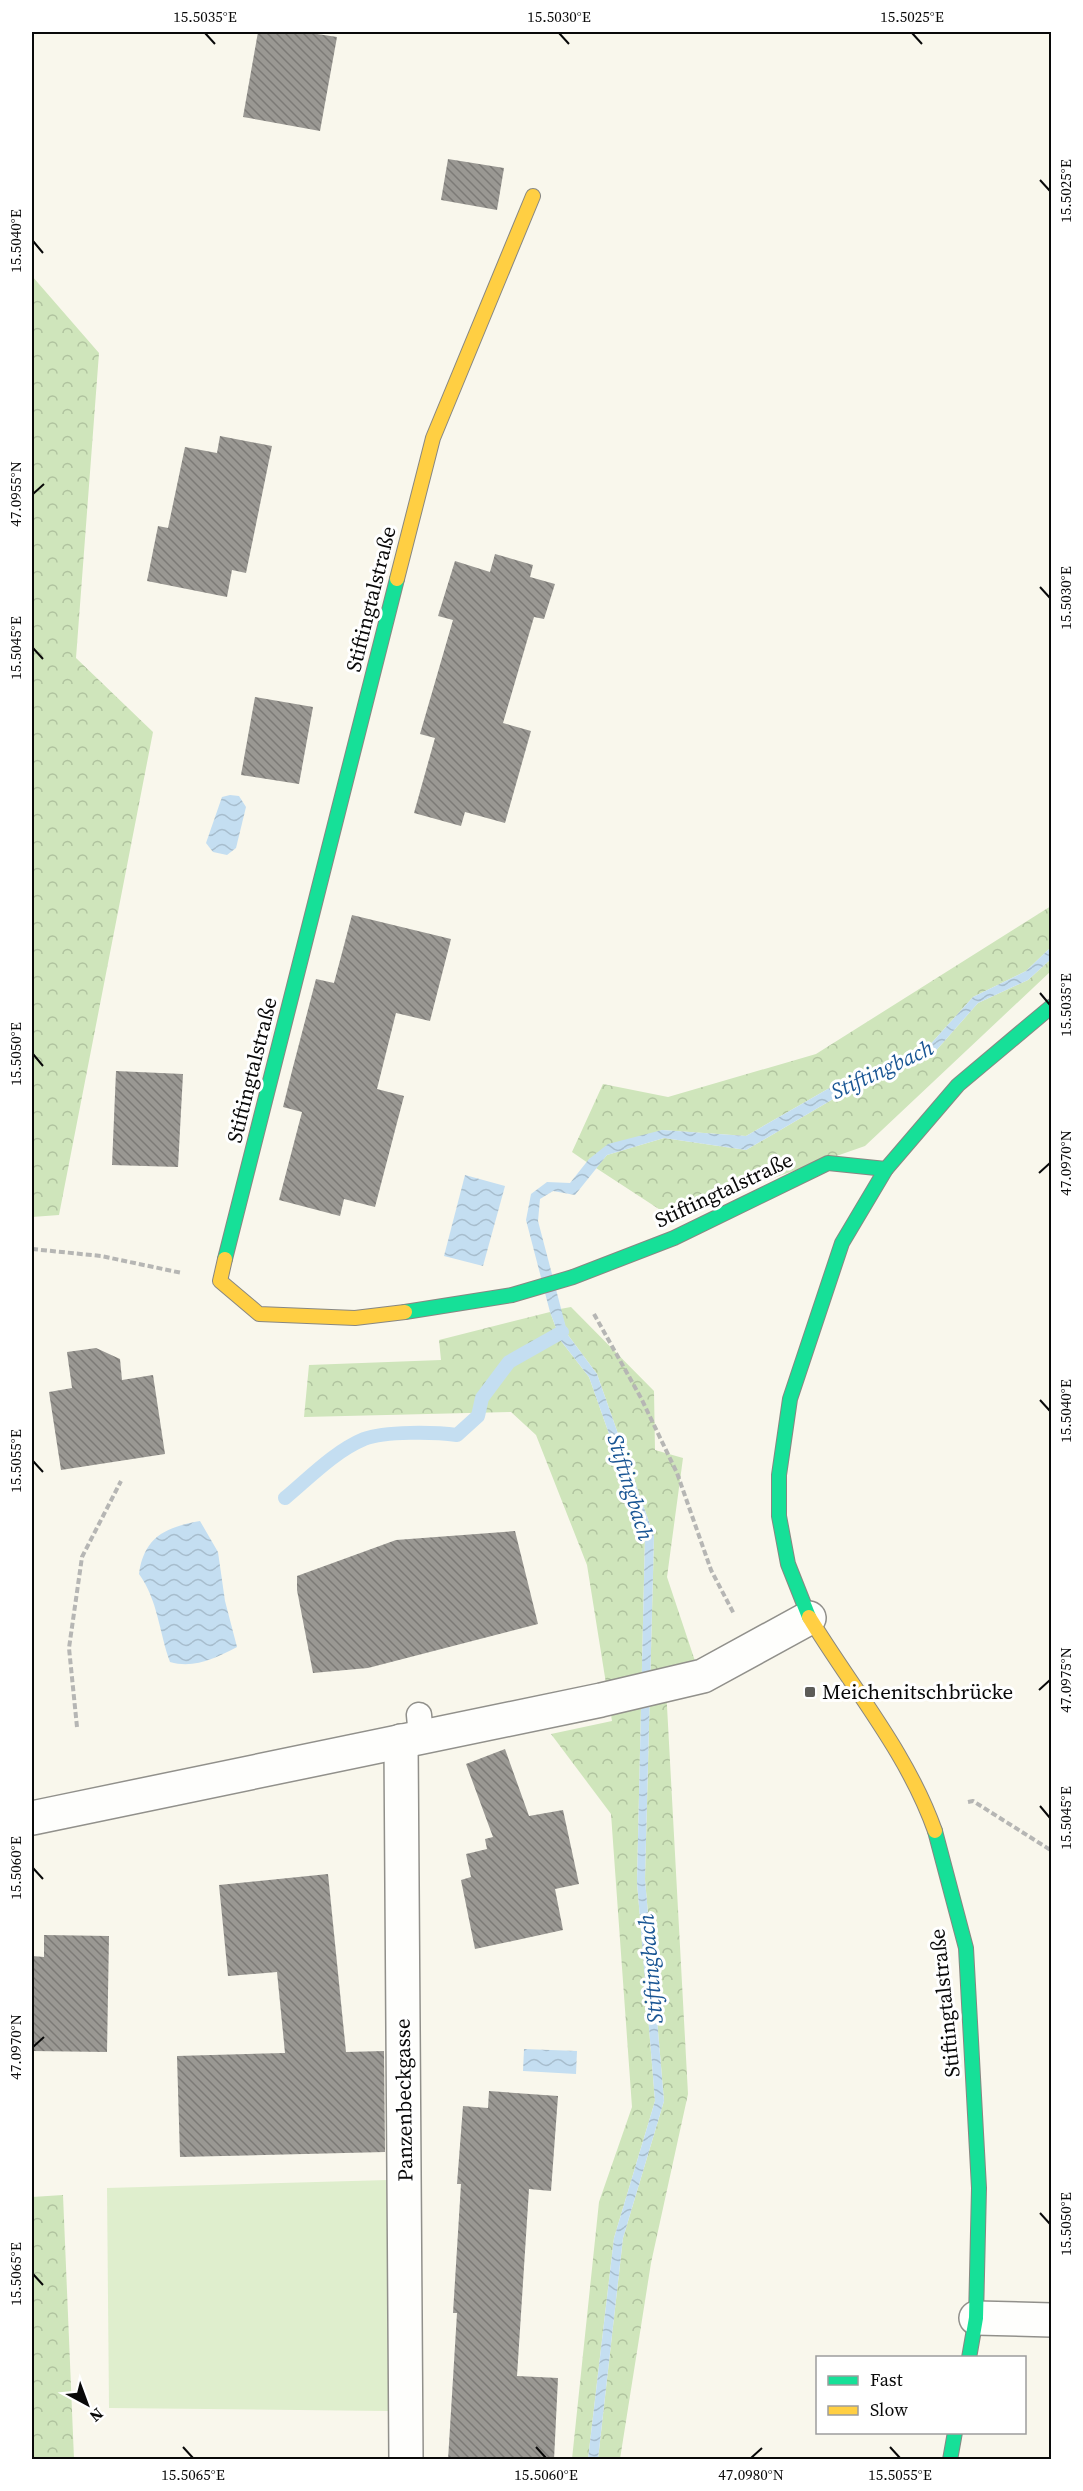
<svg xmlns="http://www.w3.org/2000/svg" width="1083" height="2491" font-family="'Source Serif 4',serif">
  <defs>
    <pattern id="forest-crowns" width="20" height="18" patternUnits="userSpaceOnUse" patternTransform="scale(1.5)"><rect width="20" height="18" fill="#cfe5bb"/><path d="M2 6a3 3 0 1 1 6 0M12 15a3 3 0 1 1 6 0" fill="none" stroke="#b0c39f"/></pattern>
    <pattern id="water-waves" width="16" height="10" patternUnits="userSpaceOnUse" patternTransform="scale(1.5)"><rect width="16" height="10" fill="#c4def1"/><path d="M0 5q4-4 8 0t8 0" fill="none" stroke="#a7bdcd"/></pattern>
    <pattern id="building-back-hatch" width="6" height="6" patternUnits="userSpaceOnUse" patternTransform="scale(1.5)"><rect width="6" height="6" fill="#9a9893"/><path d="M-1 5l2 2M0 0l6 6M5-1l2 2" fill="none" stroke="#7c7a76"/></pattern>
  </defs>
  <rect width="100%" height="100%" fill="#f9f7ec"/>
  <!-- forest -->
  <g fill="url(#forest-crowns)">
    <polygon points="32,276 99,353 76,658 153,732 59,1215 32,1217"/>
    <polygon points="1051,906 1051,947 1026,971 973,997 927,1048 833,1086 746,1136 662,1130 589,1159 588,1163 572,1152 603,1084 668,1097 816,1054"/>
    <polygon points="1051,959 1051,971 865,1146 668,1215 596,1168 607,1155 664,1138 746,1150 840,1095 932,1055 978,1003 1028,980"/>
    <polygon points="571,1307 654,1391 655,1450 683,1458 667,1577 695,1661 665,1669 688,2094 651,2263 620,2459 598,2459 623,2238 664,2101 645,1879 654,1536 597,1374 568,1335 560,1309"/>
    <polygon points="550,1312 561,1341 589,1377 645,1536 637,1882 655,2101 614,2238 588,2459 572,2459 599,2202 632,2107 611,1814 551,1734 612,1721 587,1565 536,1435 511,1412 304,1417 309,1365 441,1360 439,1340"/>
    <polygon points="63,2195 74,2459 32,2459 32,2197"/>
  </g>
  <!-- garden -->
  <polygon fill="#dfeecd" points="388,2180 388,2411 109,2408 107,2188"/>
  <!-- water -->
  <g fill="url(#water-waves)">
    <polygon points="230,795 239,796 246,807 236,848 227,855 213,852 206,843 222,797"/>
    <polygon points="1051,947 1051,959 1028,980 978,1003 932,1055 840,1095 746,1150 664,1138 607,1155 575,1195 553,1191 540,1199 538,1221 568,1335 597,1374 654,1536 645,1879 664,2101 623,2238 598,2459 588,2459 614,2238 655,2101 637,1882 645,1536 589,1377 561,1341 550,1312 526,1220 531,1194 547,1182 570,1183 589,1159 608,1144 662,1130 746,1136 833,1086 927,1048 973,997 1026,971"/>
    <polygon points="465,1175 505,1186 483,1266 444,1256"/>
    <path d="M200 1521 218 1552 225 1601 237 1647C216 1658 194 1669 170 1662 159 1632 158 1600 139 1574 144 1536 167 1527 200 1521Z"/>
    <polygon points="524,2049 577,2051 576,2074 523,2071"/>
  </g>
  <g fill="none" stroke-linecap="round" stroke-linejoin="round">
    <!-- stream -->
    <path stroke="#c4def1" stroke-width="14" d="M285 1498C309 1478 335 1451 364 1439 385 1431 435 1432 457 1435L478 1416 482 1398 509 1362 562 1332"/>
  </g>
  <!-- building -->
  <g fill="url(#building-back-hatch)">
    <polygon points="258,32 304,32 337,37 320,131 243,117"/>
    <polygon points="448,159 504,168 497,210 441,200"/>
    <polygon points="220,436 272,446 246,573 232,570 227,597 147,581 158,526 168,528 185,447 217,453"/>
    <polygon points="495,554 533,565 530,577 555,584 544,619 534,617 503,723 531,731 505,823 465,812 461,826 414,813 435,738 420,734 453,620 438,616 455,561 490,572"/>
    <polygon points="255,697 313,707 299,784 241,775"/>
    <polygon points="352,915 451,939 430,1021 396,1013 377,1089 404,1096 375,1207 344,1199 340,1216 279,1200 302,1112 283,1107 293,1067 316,979 334,983"/>
    <polygon points="116,1071 183,1074 178,1167 112,1165"/>
    <polygon points="96,1348 120,1359 122,1380 153,1375 165,1454 61,1470 49,1392 72,1388 67,1352"/>
    <polygon points="515,1531 538,1624 368,1668 313,1673 297,1590 297,1576 396,1540"/>
    <polygon points="505,1749 529,1816 563,1810 579,1884 555,1889 563,1930 475,1949 461,1880 471,1877 466,1854 487,1849 485,1839 493,1837 466,1764"/>
    <polygon points="328,1874 346,2052 384,2051 385,2152 180,2157 177,2056 285,2053 277,1972 228,1976 219,1885"/>
    <polygon points="44,1935 109,1936 107,2052 32,2051 32,1956 44,1957"/>
    <polygon points="489,2091 558,2096 551,2191 529,2189 517,2376 558,2378 554,2460 448,2460 457,2313 453,2313 461,2184 457,2184 463,2106 488,2108"/>
  </g>
  <g fill="none" stroke-linecap="round" stroke-linejoin="round">
    <defs>
      <polyline id="lane" points="419,1715 421,1736"/>
      <g id="street">
        <polyline points="401,1741 406,2460"/>
        <polyline points="32,1818 601,1700 703,1676 809,1618"/>
        <polyline points="976,2318 1052,2320"/>
      </g>
      <g id="fast">
        <polyline points="225,1259 397,579"/>
        <polyline points="405,1312 512,1295 573,1277 674,1238 828,1163 886,1169"/>
        <polyline points="809,1617 788,1564 779,1516 779,1475 790,1399 842,1243 886,1169 958,1085 1052,1006"/>
        <polyline points="935,1831 966,1948 979,2188 976,2318 969,2358"/>
        <polyline points="950,2460 955,2432"/>
      </g>
      <g id="slow">
        <polyline points="397,579 433,438 533,196"/>
        <polyline points="225,1259 220,1281 259,1314 355,1318 405,1312"/>
        <path d="M809 1617C852 1688 907 1752 935 1831"/>
      </g>
    </defs>
    <!-- lane casing -->
    <use href="#lane" stroke="#91908b" stroke-width="27"/>
    <!-- street casing -->
    <use href="#street" stroke="#91908b" stroke-width="36"/>
    <!-- fast casing -->
    <use href="#fast" stroke="#888782" stroke-width="16"/>
    <!-- slow casing -->
    <use href="#slow" stroke="#888782" stroke-width="16"/>
    <!-- path -->
    <g stroke="#b6b6b4" stroke-width="4" stroke-dasharray="6 3" stroke-linecap="butt">
      <polyline points="32,1249 101,1256 182,1273"/>
      <polyline points="594,1314 641,1398 677,1473 711,1570 734,1614"/>
      <polyline points="77,1727 69,1648 82,1557 121,1481"/>
      <polyline points="968,1802 973,1801 1052,1851"/>
    </g>
    <!-- lane -->
    <use href="#lane" stroke="#fefefc" stroke-width="24"/>
    <!-- street -->
    <use href="#street" stroke="#fefefc" stroke-width="33"/>
    <!-- fast -->
    <use href="#fast" stroke="#16e098" stroke-width="14"/>
    <!-- slow -->
    <use href="#slow" stroke="#ffcf43" stroke-width="14"/>
  </g>
  <!-- ticks -->
  <path fill="none" stroke="#090909" stroke-width="2" d="M205 33 215 44M559 33 569 44M912 33 922 44M1040 180 1050 191M33 241 43 253M33 494 44 484M1040 587 1050 598M33 648 43 659M1040 993 1050 1005M33 1054 43 1066M1039 1173 1050 1163M1040 1400 1050 1411M33 1461 43 1472M1039 1690 1050 1680M1040 1806 1050 1818M33 1868 43 1879M33 2047 44 2037M1040 2213 1050 2224M33 2274 43 2285M183 2447 193 2458M536 2447 546 2458M890 2447 900 2458M751 2458 762 2448"/>
  <!-- markers -->
  <rect fill="#5d5c58" stroke="#fff" stroke-width="2" x="804" y="1686" width="12" height="12" rx="3"/>
  <g text-anchor="middle" stroke-width="6" stroke-linejoin="round" paint-order="stroke">
    <!-- street labels -->
    <g font-size="21" fill="#090909" stroke="#fff">
      <text transform="translate(371 599) rotate(-76)" y="7">Stiftingtalstraße</text>
      <text transform="translate(252 1070) rotate(-76)" y="7">Stiftingtalstraße</text>
      <text transform="translate(724 1190) rotate(-25)" y="7">Stiftingtalstraße</text>
      <text transform="translate(945 2003) rotate(-96)" y="7">Stiftingtalstraße</text>
      <text transform="translate(404 2100) rotate(-91)" y="7">Panzenbeckgasse</text>
    </g>
    <!-- poi labels -->
    <g font-size="21" fill="#090909" stroke="#fff" text-anchor="start">
      <text x="822" y="1699">Meichenitschbrücke</text>
    </g>
    <!-- water labels -->
    <g font-size="22" font-style="italic" fill="#1a5694" stroke="#fff">
      <text transform="translate(882 1069) rotate(-25)" y="8">Stiftingbach</text>
      <text transform="translate(631 1487) rotate(73)" y="8">Stiftingbach</text>
      <text transform="translate(650 1969) rotate(-95)" y="8">Stiftingbach</text>
    </g>
  </g>
  <!-- border -->
  <rect width="1083" height="2491" fill="none" stroke="#ffffff" stroke-width="66"/>
  <!-- legend -->
  <rect x="816" y="2356" width="210" height="78" fill="#ffffff" stroke="#9d9d9d" stroke-width="1.5"/>
  <rect x="828" y="2376" width="30" height="9" fill="#16e098" stroke="#9d9d9d" stroke-width="1.5"/>
  <text x="870" y="2386" font-size="18" fill="#090909">Fast</text>
  <rect x="828" y="2406" width="30" height="9" fill="#ffcf43" stroke="#9d9d9d" stroke-width="1.5"/>
  <text x="870" y="2416" font-size="18" fill="#090909">Slow</text>
  <!-- north arrow -->
  <g transform="translate(87 2404) rotate(139)" stroke="#ffffff" stroke-width="4.5" paint-order="stroke">
  <path d="M0-4.5L10 22L0 15L-10 22Z" fill="#090909"/>
  <text y="-9" font-size="16" font-weight="bold" text-anchor="middle" fill="#090909">N</text>
  </g>
  <rect x="33" y="33" width="1017" height="2425" fill="none" stroke="#090909" stroke-width="2"/>
  <g font-size="15" text-anchor="middle" fill="#090909">
    <text x="205" y="22">15.5035°E</text>
    <text x="559" y="22">15.5030°E</text>
    <text x="912" y="22">15.5025°E</text>
    <text transform="translate(1066 191) rotate(-90)" y="5">15.5025°E</text>
    <text transform="translate(16 241) rotate(-90)" y="5">15.5040°E</text>
    <text transform="translate(16 494) rotate(-90)" y="5">47.0955°N</text>
    <text transform="translate(1066 598) rotate(-90)" y="5">15.5030°E</text>
    <text transform="translate(16 648) rotate(-90)" y="5">15.5045°E</text>
    <text transform="translate(1066 1005) rotate(-90)" y="5">15.5035°E</text>
    <text transform="translate(16 1054) rotate(-90)" y="5">15.5050°E</text>
    <text transform="translate(1066 1163) rotate(-90)" y="5">47.0970°N</text>
    <text transform="translate(1066 1411) rotate(-90)" y="5">15.5040°E</text>
    <text transform="translate(16 1461) rotate(-90)" y="5">15.5055°E</text>
    <text transform="translate(1066 1680) rotate(-90)" y="5">47.0975°N</text>
    <text transform="translate(1066 1818) rotate(-90)" y="5">15.5045°E</text>
    <text transform="translate(16 1868) rotate(-90)" y="5">15.5060°E</text>
    <text transform="translate(16 2047) rotate(-90)" y="5">47.0970°N</text>
    <text transform="translate(1066 2224) rotate(-90)" y="5">15.5050°E</text>
    <text transform="translate(16 2274) rotate(-90)" y="5">15.5065°E</text>
    <text x="193" y="2480">15.5065°E</text>
    <text x="546" y="2480">15.5060°E</text>
    <text x="751" y="2480">47.0980°N</text>
    <text x="900" y="2480">15.5055°E</text>
  </g>
</svg>
